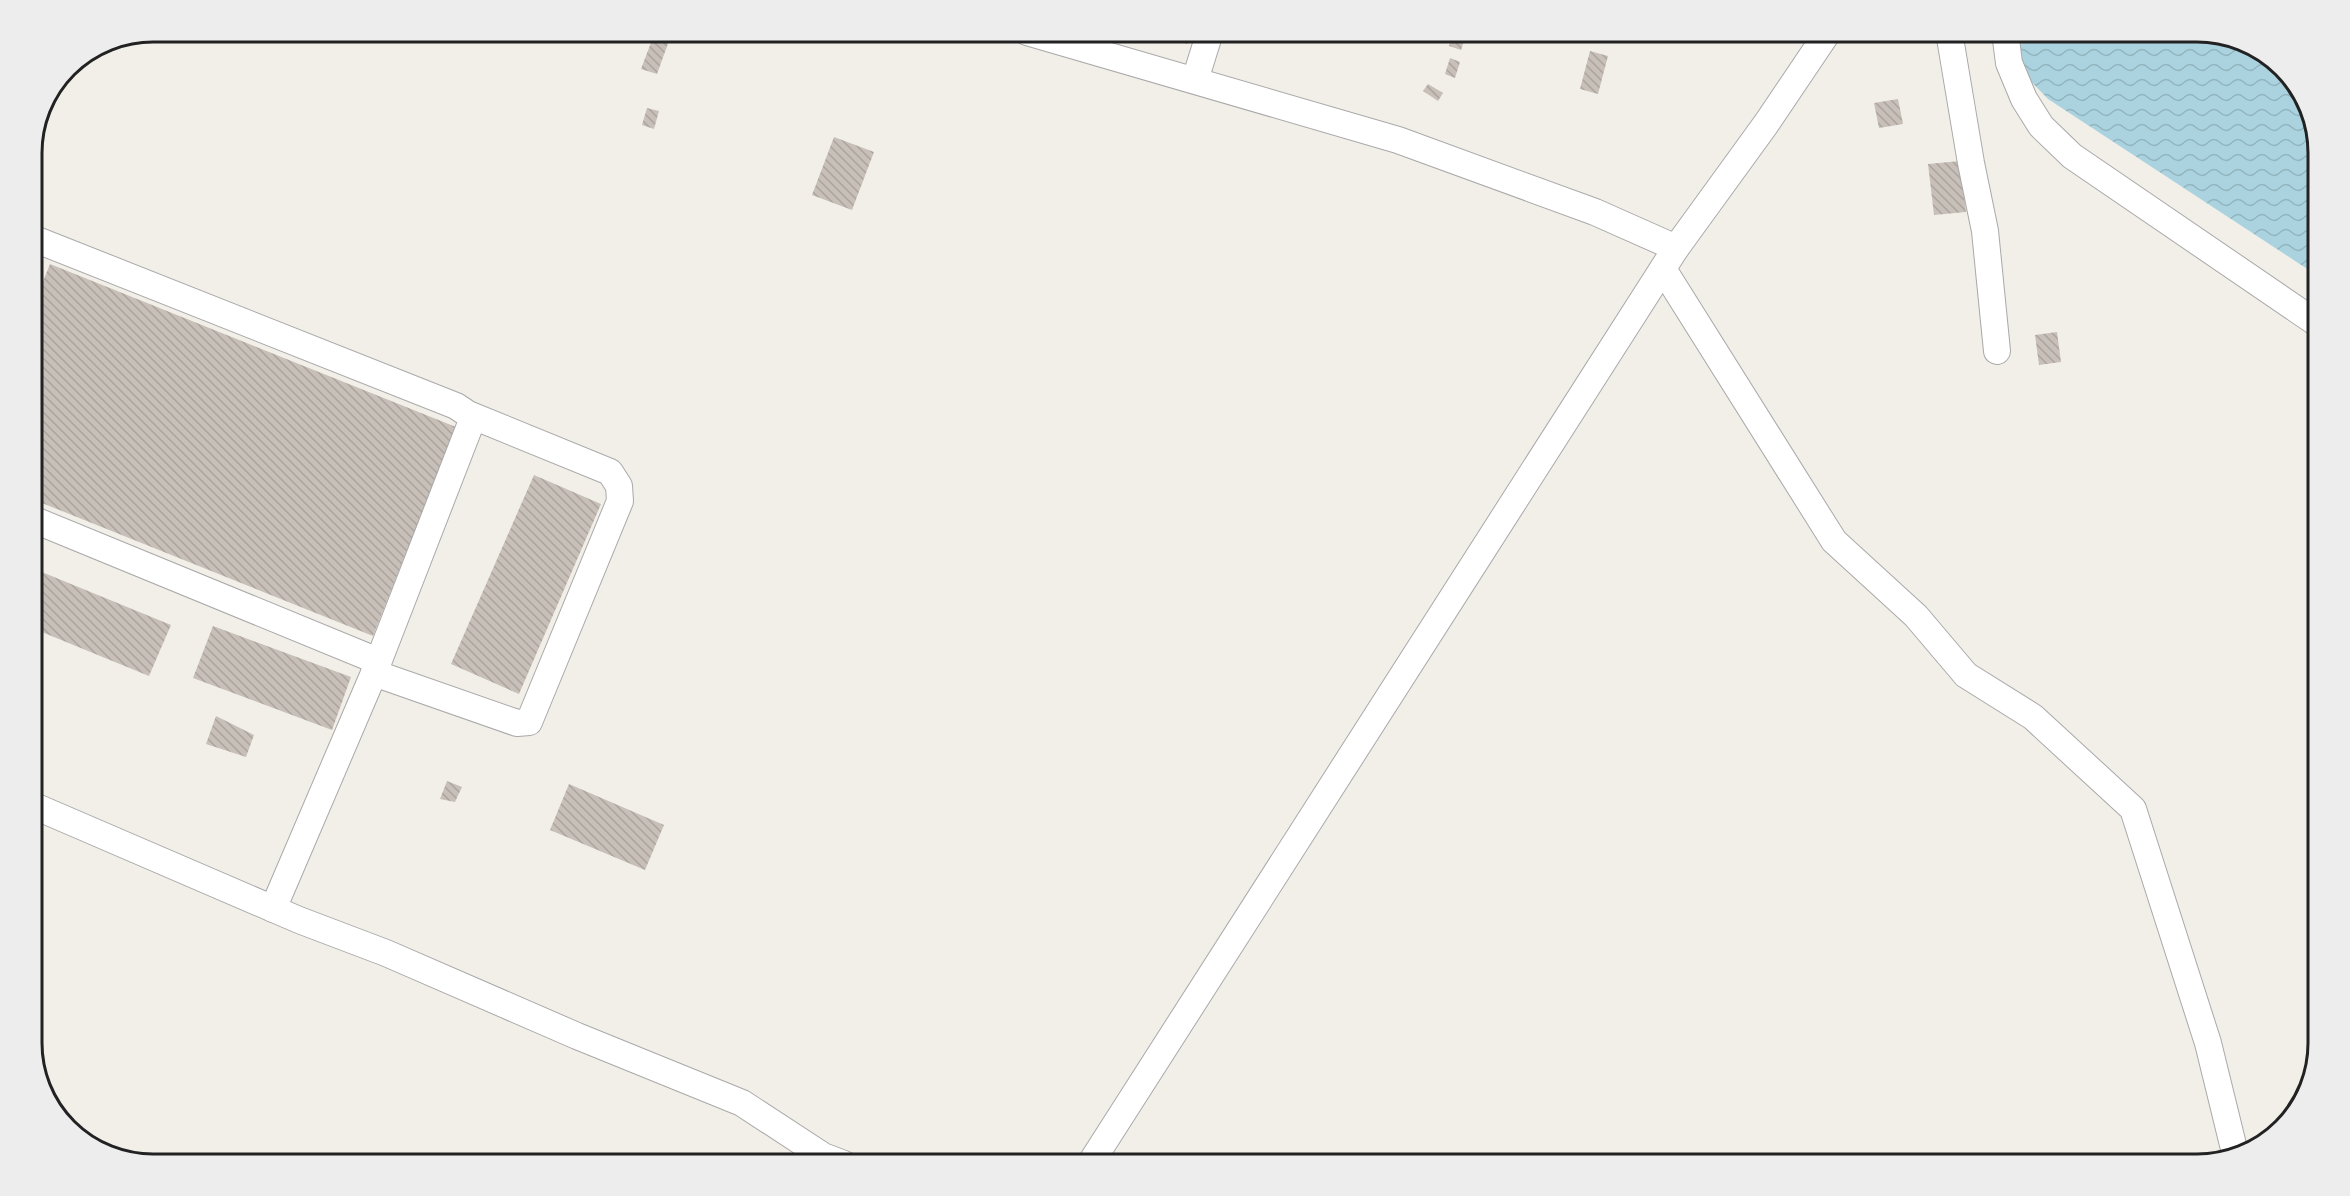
<svg xmlns="http://www.w3.org/2000/svg" width="2350" height="1196" font-family="'IBM Plex Sans',sans-serif">
  <defs>
    <pattern id="water-waves" width="16" height="10" patternUnits="userSpaceOnUse" patternTransform="scale(1.5)"><rect width="16" height="10" fill="#aad3df"/><path d="M0 5q4-4 8 0t8 0" fill="none" stroke="#92b5bf"/></pattern>
    <pattern id="building-back-hatch" width="6" height="6" patternUnits="userSpaceOnUse" patternTransform="scale(1.5)"><rect width="6" height="6" fill="#c7bfb8"/><path d="M-1 5l2 2M0 0l6 6M5-1l2 2" fill="none" stroke="#aba49e"/></pattern>
  </defs>
  <rect width="100%" height="100%" fill="#f2efe9"/>
  <!-- water -->
  <polygon fill="url(#water-waves)" points="2023,32 2197,32 2251,44 2298,86 2318,146 2318,276 2048,99 2010,60"/>
  <!-- building -->
  <g fill="url(#building-back-hatch)">
    <polygon points="655,32 670,38 657,74 641,69"/>
    <polygon points="1153,32 1192,32 1187,44"/>
    <polygon points="1453,32 1467,32 1461,50 1449,46"/>
    <polygon points="1590,51 1608,56 1598,94 1580,89"/>
    <polygon points="1450,58 1460,62 1455,78 1445,74"/>
    <polygon points="1428,84 1443,93 1438,101 1423,91"/>
    <polygon points="1898,99 1903,124 1879,128 1874,103"/>
    <polygon points="647,108 659,111 654,129 642,125"/>
    <polygon points="834,137 874,152 852,210 812,195"/>
    <polygon points="1960,161 1966,212 1934,215 1928,164"/>
    <polygon points="50,264 456,427 373,636 32,499 32,309"/>
    <polygon points="2057,332 2061,362 2039,365 2035,335"/>
    <polygon points="534,475 601,504 519,694 451,664"/>
    <polygon points="32,568 171,625 149,676 32,628"/>
    <polygon points="213,626 351,677 332,730 193,678"/>
    <polygon points="216,716 254,735 246,757 206,744"/>
    <polygon points="447,781 462,787 455,802 440,799"/>
    <polygon points="569,784 664,825 645,870 550,830"/>
  </g>
  <g fill="none" stroke-linecap="round" stroke-linejoin="round">
    <defs>
      <g id="minor">
        <polyline points="1027,32 1398,140 1595,212 1676,248"/>
        <polyline points="1949,32 1971,163 1985,231 1997,351"/>
        <polyline points="2005,32 2009,63 2024,99 2041,126 2072,156 2318,324"/>
        <polyline points="1195,80 1210,32"/>
        <polyline points="32,238 456,406 468,414 471,423 374,673 517,723 529,722 620,501 619,486 610,472 468,414"/>
        <polyline points="1663,269 1834,541 1916,616 1966,675 2033,717 2133,809 2208,1043 2235,1153"/>
        <polyline points="32,519 368,657 376,663 374,673 273,909"/>
        <polyline points="32,805 299,920 386,953 577,1036 742,1103 823,1156 844,1164"/>
        <polyline points="1090,1164 1676,248 1766,124 1828,32"/>
      </g>
    </defs>
    <!-- minor casing -->
    <use href="#minor" stroke="#a9a9a9" stroke-width="28"/>
    <!-- minor -->
    <use href="#minor" stroke="#fff" stroke-width="26"/>
  </g>
  <!-- crop -->
  <path d="M0 0H2350V1196H0ZM153 42H2197A111 111 0 0 1 2308 153V1043A111 111 0 0 1 2197 1154H153A111 111 0 0 1 42 1043V153A111 111 0 0 1 153 42Z" fill="#ededed" fill-rule="evenodd"/>
  <path fill="none" stroke="#222" stroke-width="3" d="M153 42H2197A111 111 0 0 1 2308 153V1043A111 111 0 0 1 2197 1154H153A111 111 0 0 1 42 1043V153A111 111 0 0 1 153 42Z"/>
</svg>
